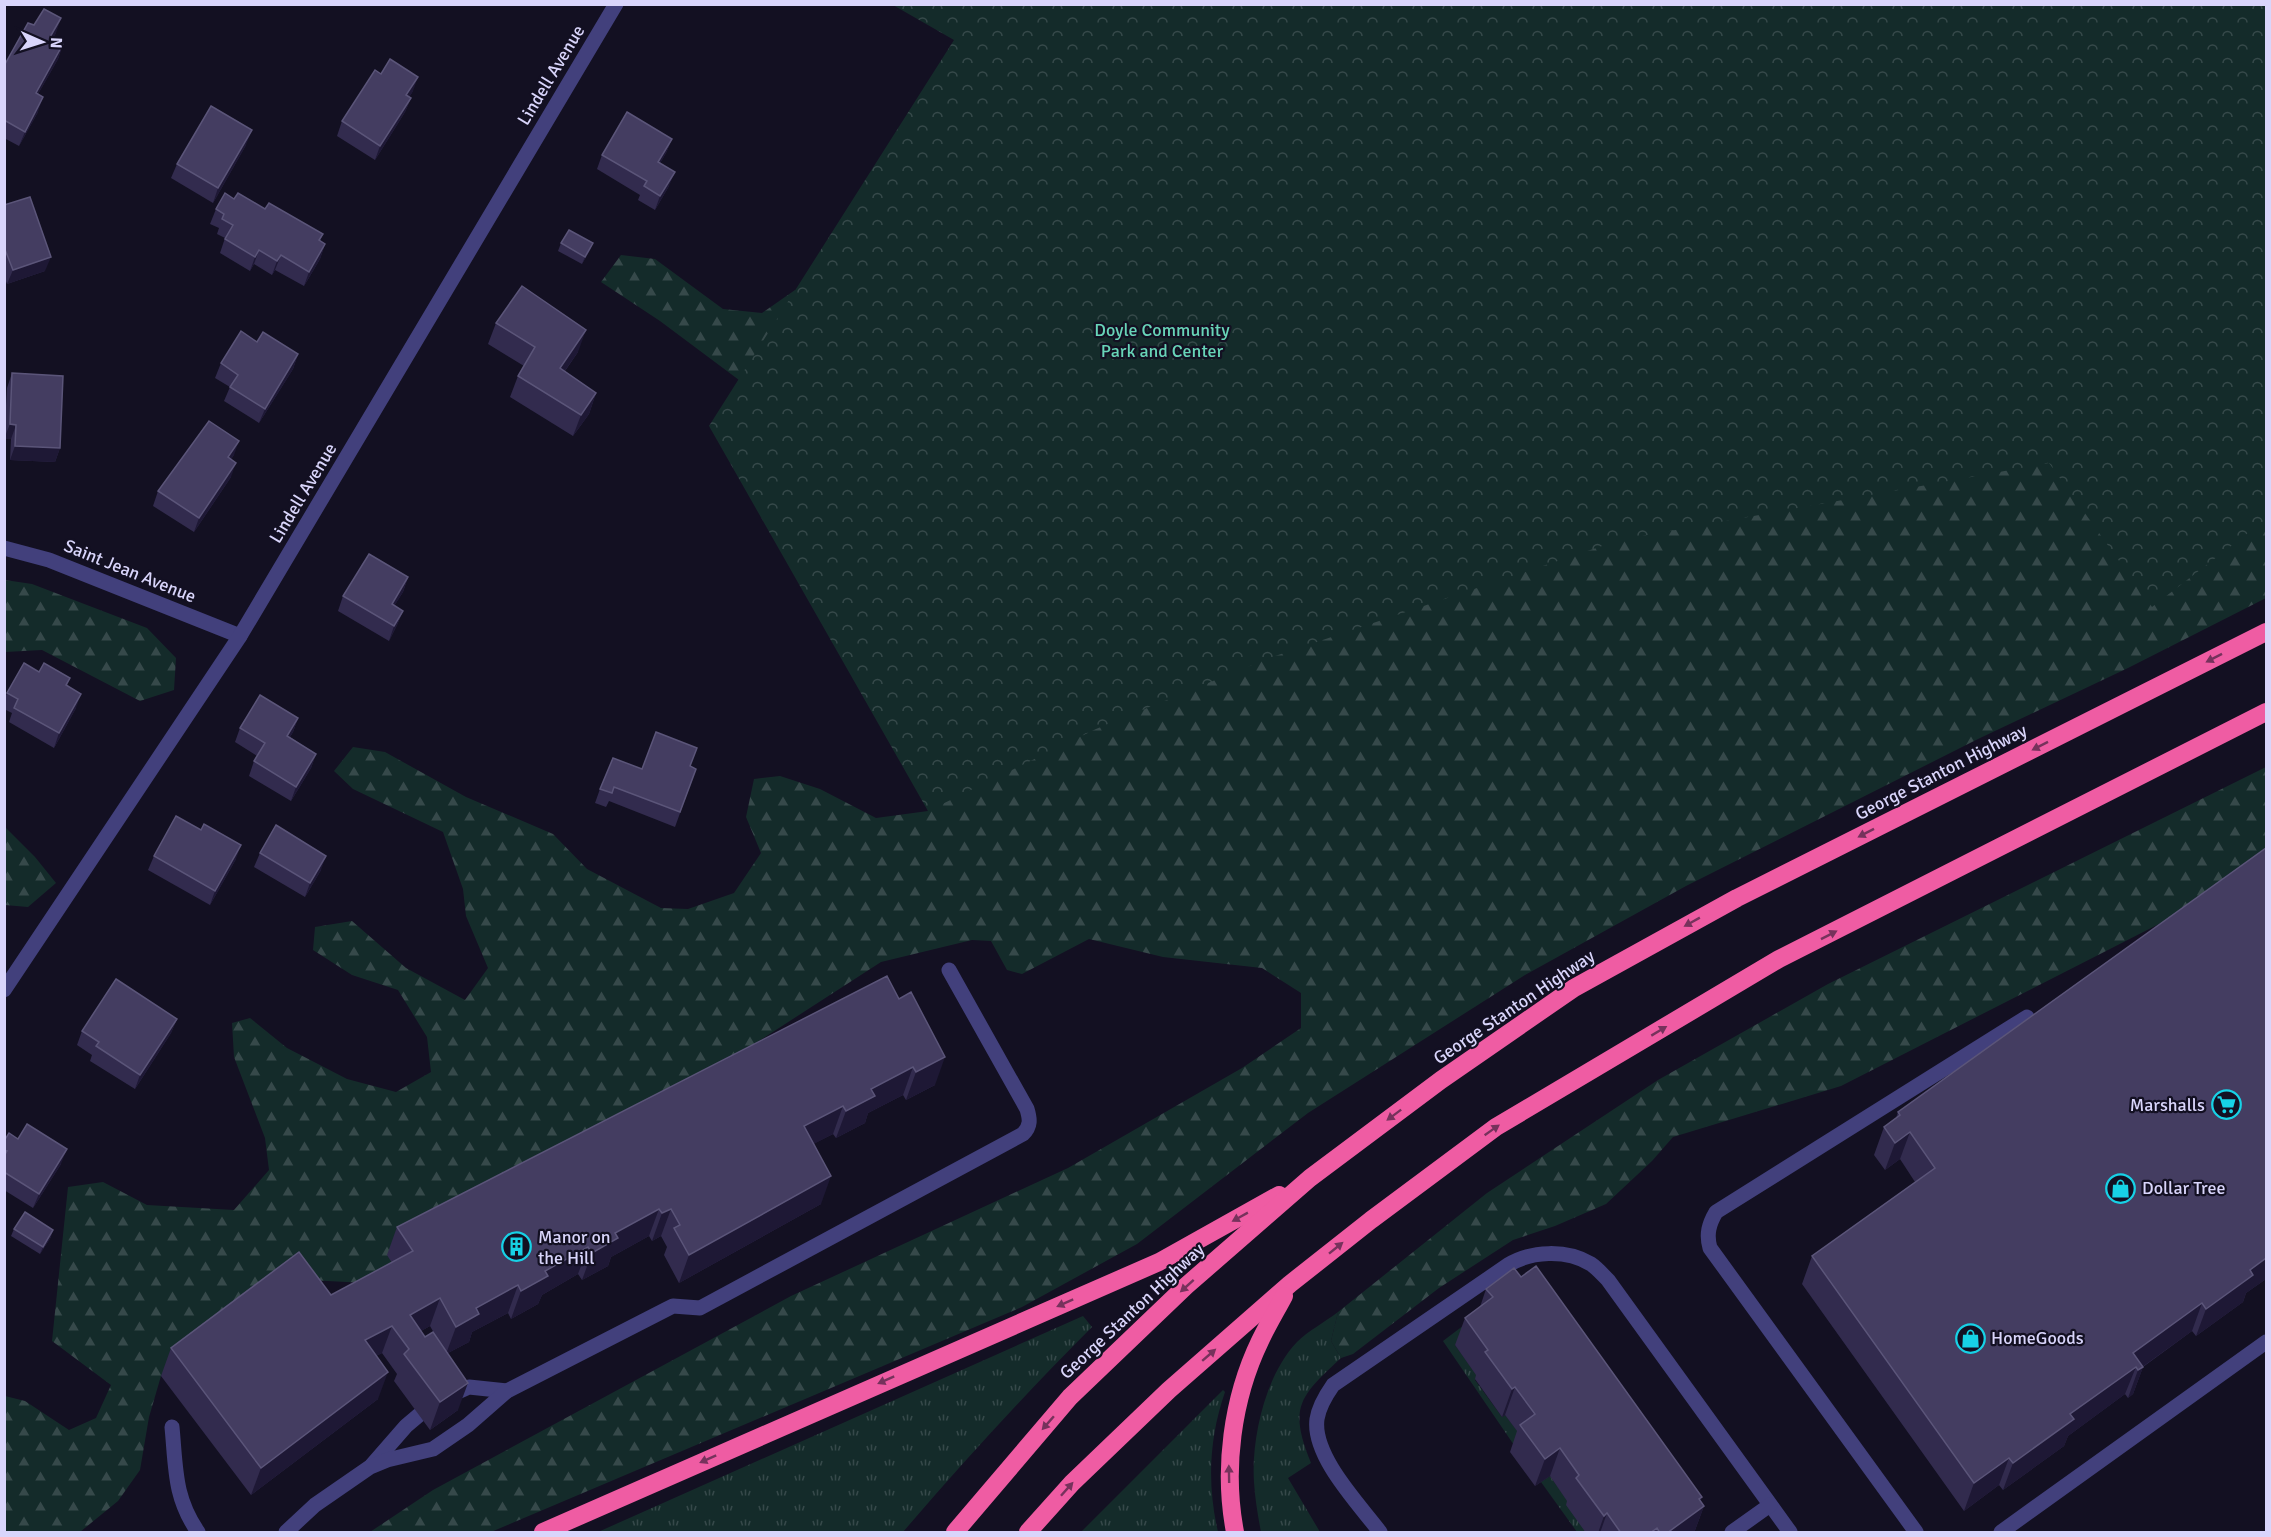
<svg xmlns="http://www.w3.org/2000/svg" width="2271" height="1537" font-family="Signika,sans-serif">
  <defs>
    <pattern id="grass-tufts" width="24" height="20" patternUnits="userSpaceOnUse" patternTransform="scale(1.5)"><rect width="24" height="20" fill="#142b2a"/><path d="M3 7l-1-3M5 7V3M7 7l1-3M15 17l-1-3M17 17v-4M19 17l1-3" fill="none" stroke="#36494a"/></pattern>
    <pattern id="forest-firs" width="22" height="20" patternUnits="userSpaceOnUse" patternTransform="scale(1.5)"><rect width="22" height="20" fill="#142b2a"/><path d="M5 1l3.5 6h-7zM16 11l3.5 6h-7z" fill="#36494a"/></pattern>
    <pattern id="park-crowns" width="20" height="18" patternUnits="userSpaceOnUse" patternTransform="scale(1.5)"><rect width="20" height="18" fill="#142b2a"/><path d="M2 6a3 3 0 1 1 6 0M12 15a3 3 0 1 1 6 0" fill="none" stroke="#36494a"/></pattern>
  </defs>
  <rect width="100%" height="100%" fill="#131022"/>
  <!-- grass -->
  <g fill="url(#grass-tufts)">
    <path d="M1338 1312 1331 1341 1341 1358C1300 1396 1288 1407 1311 1463L1288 1478 1320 1532H1261C1258 1516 1255 1499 1254 1482 1251 1438 1266 1374 1297 1342 1308 1331 1325 1322 1338 1312Z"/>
    <path d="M1083 1316 1092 1327C1026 1393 963 1462 903 1532H598Z"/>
    <polygon points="1476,1316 1455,1345 1478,1377 1475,1380 1502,1417 1505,1415 1525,1441 1516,1448 1443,1341"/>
    <path d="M1223 1390 1225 1392C1209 1438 1207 1485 1218 1532H1081Z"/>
    <polygon points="1550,1476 1569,1503 1586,1532 1577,1532 1541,1482"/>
  </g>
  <!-- forest -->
  <g fill="url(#forest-firs)">
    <polygon points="621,255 655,259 723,309 762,313 795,290 2266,269 2266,598 2128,668 1978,739 1686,886 1525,975 1308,1113 1137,1244 1022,1307 491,1532 370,1532 433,1490 791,1296 1068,1168 1242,1068 1301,1028 1301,993 1262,968 1163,957 1089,939 1022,974 1007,970 991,941 972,940 881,962 748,1048 388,1255 403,1279 366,1283 289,1279 161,1376 149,1417 140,1470 118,1501 80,1532 5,1532 5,1396 25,1401 69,1430 96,1418 111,1385 52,1341 68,1187 103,1182 147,1205 234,1210 269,1170 265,1138 234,1057 232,1023 250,1018 287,1048 347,1079 396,1092 431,1072 427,1037 398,990 352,975 313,950 315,927 352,921 406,968 465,1000 488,968 466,916 463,889 443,832 353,789 334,771 353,747 385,752 466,797 553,834 587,869 661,908 688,909 734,893 761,853 746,817 754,779 780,776 820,789 876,818 928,811 918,752 750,418 739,380 660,321 601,282"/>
    <polygon points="5,580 32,584 147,628 176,658 174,690 140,701 42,650 5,652"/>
    <polygon points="2266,767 2266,890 2255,875 1841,1086 1673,1137 1652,1161 1606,1204 1555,1226 1513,1240 1439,1288 1353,1354 1341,1358 1331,1341 1338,1312 1487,1193 1658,1080 1828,984"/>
    <polygon points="4,826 35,857 56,883 28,907 5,905"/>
  </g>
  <!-- park -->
  <polygon fill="url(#park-crowns)" points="893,5 2266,5 2266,519 2152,607 2049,463 1620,540 1269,658 1096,729 928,811 709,426 954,40"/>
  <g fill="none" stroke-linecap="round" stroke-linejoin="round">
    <!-- minor -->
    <g stroke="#42407c" stroke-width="15">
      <polyline points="4,548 49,560 240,636"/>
      <polyline points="4,990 240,636 616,4"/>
      <polyline points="449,1396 469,1387 507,1391"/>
      <path d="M172 1427C176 1469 174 1497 198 1532"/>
      <polyline points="372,1465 406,1426 419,1415"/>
      <path d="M286 1532 315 1505 370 1467 387 1460 433 1449 468 1425 507 1391 667 1309 673 1306 700 1308 1023 1134C1031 1126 1030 1119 1027 1109L949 970"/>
      <path d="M1380 1532C1359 1504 1312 1456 1317 1419 1319 1406 1326 1395 1333 1385L1508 1265C1531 1251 1566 1249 1591 1264 1597 1268 1603 1275 1608 1280L1790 1532"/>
      <polyline points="1732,1532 1770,1505"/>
      <path d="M1916 1532 1710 1248C1706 1234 1709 1224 1716 1212L2027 1017"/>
      <polyline points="2001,1532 2266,1342"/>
    </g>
    <!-- highway -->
    <g stroke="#ef5ca3" stroke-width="18">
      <polyline points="543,1532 1159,1262 1279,1195"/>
      <polyline points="955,1532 1070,1397 1186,1286 1310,1178 1441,1080 1574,988 1737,898 2266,632"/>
      <polyline points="1028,1532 1072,1483 1169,1390 1290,1284 1371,1220 1496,1127 1779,959 2266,712"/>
      <path d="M1235 1532C1223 1470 1232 1399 1260 1341 1267 1326 1276 1311 1284 1296"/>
    </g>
  </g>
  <!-- wall -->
  <g fill="#322b4e" fill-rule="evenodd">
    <polygon points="34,25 56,33 52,39 63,44 58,59 38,94 38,112 19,146 4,138 4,66"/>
    <polygon points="413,91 409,97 411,98 405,112 375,160 337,136 342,121"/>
    <polygon points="672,139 666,153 660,163 669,186 655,210 638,200 640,195 597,169 602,155"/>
    <polygon points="246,145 213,203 171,178 177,164"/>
    <polygon points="234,199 265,209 323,234 320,241 325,244 320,259 304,286 275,270 272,275 254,264 250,271 220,253 225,238 217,234 219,228 210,224 216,209"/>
    <polygon points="4,205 45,271 7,284 4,276"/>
    <polygon points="561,243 593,243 590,250 582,264 558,251"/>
    <polygon points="496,323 578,352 565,371 596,393 589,414 573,436 510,397 518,376 524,366 488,344"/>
    <polygon points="257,342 298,354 293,369 259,423 224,401 230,387 215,378 221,363"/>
    <polygon points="12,373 60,448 55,462 10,460 11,439 4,439 7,388"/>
    <polygon points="234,455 231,459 231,477 194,532 153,506 158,491"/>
    <polygon points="408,577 403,592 394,606 403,611 397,625 389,641 338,611 343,596"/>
    <polygon points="39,672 70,678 67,686 76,708 54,748 9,722 12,713 4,709 4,700 7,693"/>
    <polygon points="298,718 293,732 290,737 316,754 311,768 291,801 249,776 254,761 257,756 235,742 240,728"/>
    <polygon points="690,766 696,769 675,827 609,801 606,807 595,803 600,789 642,769"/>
    <polygon points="201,830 236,859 210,905 148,870 154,856"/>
    <polygon points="2266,849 2266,1279 2246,1293 2243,1302 2196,1336 2192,1331 2143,1367 2133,1394 2128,1398 2125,1394 2068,1436 2064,1446 2003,1490 1999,1485 1964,1511 1802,1284 1812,1256 1915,1182 1900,1159 1885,1170 1874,1155 1884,1127 1896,1118 1898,1112"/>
    <polygon points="260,853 321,870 305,897 254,867"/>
    <path d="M887 976 935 1085 906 1100 903 1095 868 1113 865 1123 836 1138 833 1134 813 1144 821 1204 679 1283 664 1255 667 1247 661 1236 652 1241 649 1236 611 1257 608 1266 582 1280 578 1274 542 1295 538 1304 511 1319 508 1313 472 1332 469 1342 448 1353 458 1410 430 1430 394 1381 397 1374 382 1353 376 1356 378 1399 251 1495 161 1376 171 1348 331 1295 392 1263 387 1255 397 1227ZM430 1326 434 1333 425 1337 421 1331Z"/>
    <polygon points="177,1019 171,1033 135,1089 90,1061 92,1055 77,1045 82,1031"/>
    <polygon points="18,1139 61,1164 33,1208 4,1190 4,1141"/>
    <polygon points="14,1229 51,1237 40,1254 11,1236"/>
    <polygon points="1521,1277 1702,1497 1700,1501 1704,1506 1694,1533 1586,1533 1566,1505 1567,1501 1550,1476 1535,1486 1510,1452 1517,1431 1505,1415 1502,1417 1475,1379 1476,1375 1455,1345 1465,1318 1480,1307 1486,1289"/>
  </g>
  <!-- shaded-wall -->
  <g fill="#1e1835">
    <polygon points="61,18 56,33 45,52 50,37"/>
    <polygon points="63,44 58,59 30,108 36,93"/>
    <polygon points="418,77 413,91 401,110 406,95"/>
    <polygon points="43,97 38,112 19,146 25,132"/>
    <polygon points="411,98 405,112 375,160 380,146"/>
    <polygon points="252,130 246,145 213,203 218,188"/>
    <polygon points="672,139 666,153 653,176 658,162"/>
    <polygon points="675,172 669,186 655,210 660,196"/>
    <polygon points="593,243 590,250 582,264 585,257"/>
    <polygon points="325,244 320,259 304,286 309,272"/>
    <polygon points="259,250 254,264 250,271 255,257"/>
    <polygon points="281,255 275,270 272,275 277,261"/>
    <polygon points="51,257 45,271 7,284 13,270"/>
    <polygon points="586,330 578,352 552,389 560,368"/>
    <polygon points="298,354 293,369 259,423 265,409"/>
    <polygon points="596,393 589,414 573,436 581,415"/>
    <polygon points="10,424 16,425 11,439 4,439"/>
    <polygon points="239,441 234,455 222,471 228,457"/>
    <polygon points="15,446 60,448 55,462 10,460"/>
    <polygon points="236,463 231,477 194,532 199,518"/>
    <polygon points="408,577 403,592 386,619 392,604"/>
    <polygon points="403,611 397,625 389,641 394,626"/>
    <polygon points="81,694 76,708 54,748 59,733"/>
    <polygon points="298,718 293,732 282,750 287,736"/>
    <polygon points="316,754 311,768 291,801 296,787"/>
    <polygon points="241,845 236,859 210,905 215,891"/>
    <polygon points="326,856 321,870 305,897 310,883"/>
    <polygon points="177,1019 171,1033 135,1089 140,1075"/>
    <polygon points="945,1057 935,1085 906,1100 916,1072"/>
    <polygon points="913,1067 903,1095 868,1113 865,1123 836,1138 846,1111 871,1089"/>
    <polygon points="843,1106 833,1134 794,1154 804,1126"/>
    <polygon points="1910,1132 1900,1159 1885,1170 1895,1143"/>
    <polygon points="67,1149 61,1164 33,1208 39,1194"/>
    <polygon points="831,1176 821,1204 679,1283 689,1255"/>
    <polygon points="659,1209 649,1236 611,1257 608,1266 582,1280 592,1253 615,1233"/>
    <polygon points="671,1209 661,1236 652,1241 662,1213"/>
    <polygon points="53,1230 51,1237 40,1254 43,1247"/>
    <polygon points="588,1247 578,1274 542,1295 538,1304 511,1319 521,1291 545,1271"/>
    <polygon points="2266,1258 2266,1279 2246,1293 2243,1302 2196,1336 2206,1309 2250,1270"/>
    <polygon points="518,1285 508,1313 472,1332 469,1342 446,1354 456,1327 476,1308"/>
    <polygon points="440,1298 430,1326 403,1341 410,1315"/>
    <polygon points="2202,1303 2192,1331 2138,1370 2136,1367 2125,1394 2068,1436 2064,1446 2003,1490 2013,1463 2070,1414 2133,1353"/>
    <polygon points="392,1326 382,1353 355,1367 365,1340"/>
    <polygon points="2143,1367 2133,1394 2128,1398 2138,1370"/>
    <polygon points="388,1372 378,1399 251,1495 261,1468"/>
    <polygon points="468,1383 458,1410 430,1430 440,1402"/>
    <polygon points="1515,1387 1505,1415 1502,1417 1512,1389"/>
    <polygon points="1560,1448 1550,1476 1535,1486 1545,1459"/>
    <polygon points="2009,1458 1999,1485 1964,1511 1974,1483"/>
    <polygon points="1702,1497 1697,1511 1704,1506 1694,1533 1667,1533"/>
    <polygon points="1607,1513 1600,1533 1598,1533 1604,1516"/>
  </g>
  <!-- building -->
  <g fill="#443d61" stroke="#5b5579" stroke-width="1.5">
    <polygon points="44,9 61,18 50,37 63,44 36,93 43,97 25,132 4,120 4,66 28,23 34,25"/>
    <polygon points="390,59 418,77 406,95 411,98 380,146 342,121 375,70 381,74"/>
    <polygon points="211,106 252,130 218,188 177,164"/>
    <polygon points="627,112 672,139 658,162 675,172 660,196 644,186 647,181 602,155"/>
    <polygon points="225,193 234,199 238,193 265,209 269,203 323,234 319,240 325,244 309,272 281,255 277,261 259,250 255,257 225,239 233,225 222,219 224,214 216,209"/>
    <polygon points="30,197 51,257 13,270 4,247 4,205"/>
    <polygon points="569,230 593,243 585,257 561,243"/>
    <polygon points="522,286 586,330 560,368 596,393 581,415 518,376 535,347 496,323"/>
    <polygon points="241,331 257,342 263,332 298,354 265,409 230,387 238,375 221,363"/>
    <polygon points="12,373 63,376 60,448 15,446 16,425 10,424"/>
    <polygon points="209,421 239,441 228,457 236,463 199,518 158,491"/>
    <polygon points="369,554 408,577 392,604 403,611 394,626 343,596"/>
    <polygon points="24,663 39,672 44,663 70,678 66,685 81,694 59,733 14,708 18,699 7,693"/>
    <polygon points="260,695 298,718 287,736 316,754 296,787 254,761 265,743 240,728"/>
    <polygon points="656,732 697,748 690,766 696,769 680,812 614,787 612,793 600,789 613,758 642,769"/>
    <polygon points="176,816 201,830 204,824 241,845 215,891 154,856"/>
    <polygon points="276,825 326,856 310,883 260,853"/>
    <polygon points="2266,848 2266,1258 2250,1270 2253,1275 2206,1309 2202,1303 2133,1353 2143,1367 2138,1370 2136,1367 2070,1414 2074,1419 2013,1463 2009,1458 1974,1483 1812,1256 1935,1168 1910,1132 1895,1143 1884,1127 1900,1115 1898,1112"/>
    <polygon points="887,976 899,999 911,992 945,1057 916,1072 913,1067 871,1089 875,1096 846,1111 843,1106 804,1126 831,1176 689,1255 674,1228 680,1225 671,1209 662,1213 659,1209 615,1233 618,1238 592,1253 588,1247 545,1271 548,1276 521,1291 518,1285 476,1308 479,1314 456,1327 440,1298 410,1315 425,1337 433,1332 468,1383 440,1402 404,1354 409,1349 392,1326 365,1340 388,1372 261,1468 171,1348 299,1252 331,1295 413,1251 397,1227"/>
    <polygon points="116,979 177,1019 140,1075 96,1046 99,1042 82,1031"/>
    <polygon points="27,1124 67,1149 39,1194 4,1172 4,1156 7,1151 4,1150 4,1141 9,1133 18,1139"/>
    <polygon points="25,1212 53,1230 43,1247 14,1229"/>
    <polygon points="1536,1266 1702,1497 1699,1499 1704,1506 1667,1533 1660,1533 1657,1528 1650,1533 1621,1533 1607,1513 1604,1516 1576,1478 1579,1475 1560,1448 1545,1459 1520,1425 1535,1414 1515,1387 1512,1389 1485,1352 1488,1350 1465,1318 1493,1297 1486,1289 1514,1268 1521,1277"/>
  </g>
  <!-- one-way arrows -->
  <defs><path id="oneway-solid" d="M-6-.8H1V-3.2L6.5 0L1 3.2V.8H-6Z" transform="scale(1.5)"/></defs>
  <g fill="#76325c">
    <use href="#oneway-solid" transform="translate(2214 658) rotate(153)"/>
    <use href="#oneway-solid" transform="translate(2040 746) rotate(153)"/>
    <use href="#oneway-solid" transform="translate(1866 833) rotate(153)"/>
    <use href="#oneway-solid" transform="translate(1692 922) rotate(151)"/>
    <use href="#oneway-solid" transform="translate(1829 935) rotate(-27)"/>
    <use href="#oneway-solid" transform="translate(1659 1031) rotate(-31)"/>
    <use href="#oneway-solid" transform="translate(1394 1115) rotate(143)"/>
    <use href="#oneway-solid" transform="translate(1492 1130) rotate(-35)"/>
    <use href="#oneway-solid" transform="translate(1240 1217) rotate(151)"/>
    <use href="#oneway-solid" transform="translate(1336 1248) rotate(-39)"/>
    <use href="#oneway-solid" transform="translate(1187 1286) rotate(138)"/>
    <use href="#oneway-solid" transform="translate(1065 1303) rotate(156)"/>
    <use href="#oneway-solid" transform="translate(1209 1355) rotate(-41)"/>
    <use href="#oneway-solid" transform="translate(886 1380) rotate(156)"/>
    <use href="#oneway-solid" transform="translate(1048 1423) rotate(131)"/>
    <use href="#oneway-solid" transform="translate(708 1459) rotate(156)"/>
    <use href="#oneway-solid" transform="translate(1229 1474) rotate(-91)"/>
    <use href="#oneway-solid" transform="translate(1067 1489) rotate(-48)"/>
  </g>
  <!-- icons -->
  <defs>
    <symbol id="supermarket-ring" viewBox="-11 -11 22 22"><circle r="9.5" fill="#131022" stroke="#17d2e6" stroke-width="1.5"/><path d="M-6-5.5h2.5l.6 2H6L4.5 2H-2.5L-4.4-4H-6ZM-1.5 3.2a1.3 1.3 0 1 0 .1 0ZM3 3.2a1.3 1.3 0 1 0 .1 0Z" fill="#17d2e6"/></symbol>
    <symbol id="shop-ring" viewBox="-11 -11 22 22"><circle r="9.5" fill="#131022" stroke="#17d2e6" stroke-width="1.5"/><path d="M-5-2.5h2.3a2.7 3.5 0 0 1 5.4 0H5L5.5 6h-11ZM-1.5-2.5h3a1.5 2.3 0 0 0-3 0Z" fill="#17d2e6"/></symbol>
    <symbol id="building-ring" viewBox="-11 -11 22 22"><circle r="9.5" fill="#131022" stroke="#17d2e6" stroke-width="1.5"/><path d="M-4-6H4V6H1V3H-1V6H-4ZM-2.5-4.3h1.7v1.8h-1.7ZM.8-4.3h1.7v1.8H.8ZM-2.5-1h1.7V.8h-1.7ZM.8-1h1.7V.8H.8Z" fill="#17d2e6"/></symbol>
  </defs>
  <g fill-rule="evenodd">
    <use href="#supermarket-ring" x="2210" y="1088" width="33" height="33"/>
    <use href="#shop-ring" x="2104" y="1172" width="33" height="33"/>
    <use href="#building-ring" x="500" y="1230" width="33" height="33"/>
    <use href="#shop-ring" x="1954" y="1322" width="33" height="33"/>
  </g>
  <g text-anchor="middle" stroke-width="4.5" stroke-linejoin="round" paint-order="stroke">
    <!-- street labels -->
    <g font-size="18" fill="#d9d5fb" stroke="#131022">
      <text transform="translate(551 75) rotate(-59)" y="6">Lindell Avenue</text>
      <text transform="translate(303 493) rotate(-59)" y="6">Lindell Avenue</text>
      <text transform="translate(130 571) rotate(22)" y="6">Saint Jean Avenue</text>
      <text transform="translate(1941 772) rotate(-27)" y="6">George Stanton Highway</text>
      <text transform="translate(1514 1007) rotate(-34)" y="6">George Stanton Highway</text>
      <text transform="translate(1132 1311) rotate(-43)" y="6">George Stanton Highway</text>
    </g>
    <!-- park labels -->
    <g font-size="18" fill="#68d4b8" stroke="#131022">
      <text x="1162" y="336">Doyle Community<tspan x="1162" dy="21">Park and Center</tspan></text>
    </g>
    <!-- poi labels -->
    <g font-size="18" fill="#d9d5fb" stroke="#131022" text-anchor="start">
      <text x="2205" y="1111" text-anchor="end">Marshalls</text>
      <text x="2142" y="1194">Dollar Tree</text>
      <text x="538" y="1243">Manor on<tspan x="538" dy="21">the Hill</tspan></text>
      <text x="1991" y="1344">HomeGoods</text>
    </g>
  </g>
  <!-- border -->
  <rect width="2271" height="1537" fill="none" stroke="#d9d5fb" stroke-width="12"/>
  <!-- north arrow -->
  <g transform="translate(42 42) rotate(93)" stroke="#131022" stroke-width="4.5" paint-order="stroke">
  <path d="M0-4.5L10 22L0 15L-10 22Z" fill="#d9d5fb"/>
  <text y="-9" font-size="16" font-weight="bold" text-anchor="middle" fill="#d9d5fb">N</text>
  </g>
</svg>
